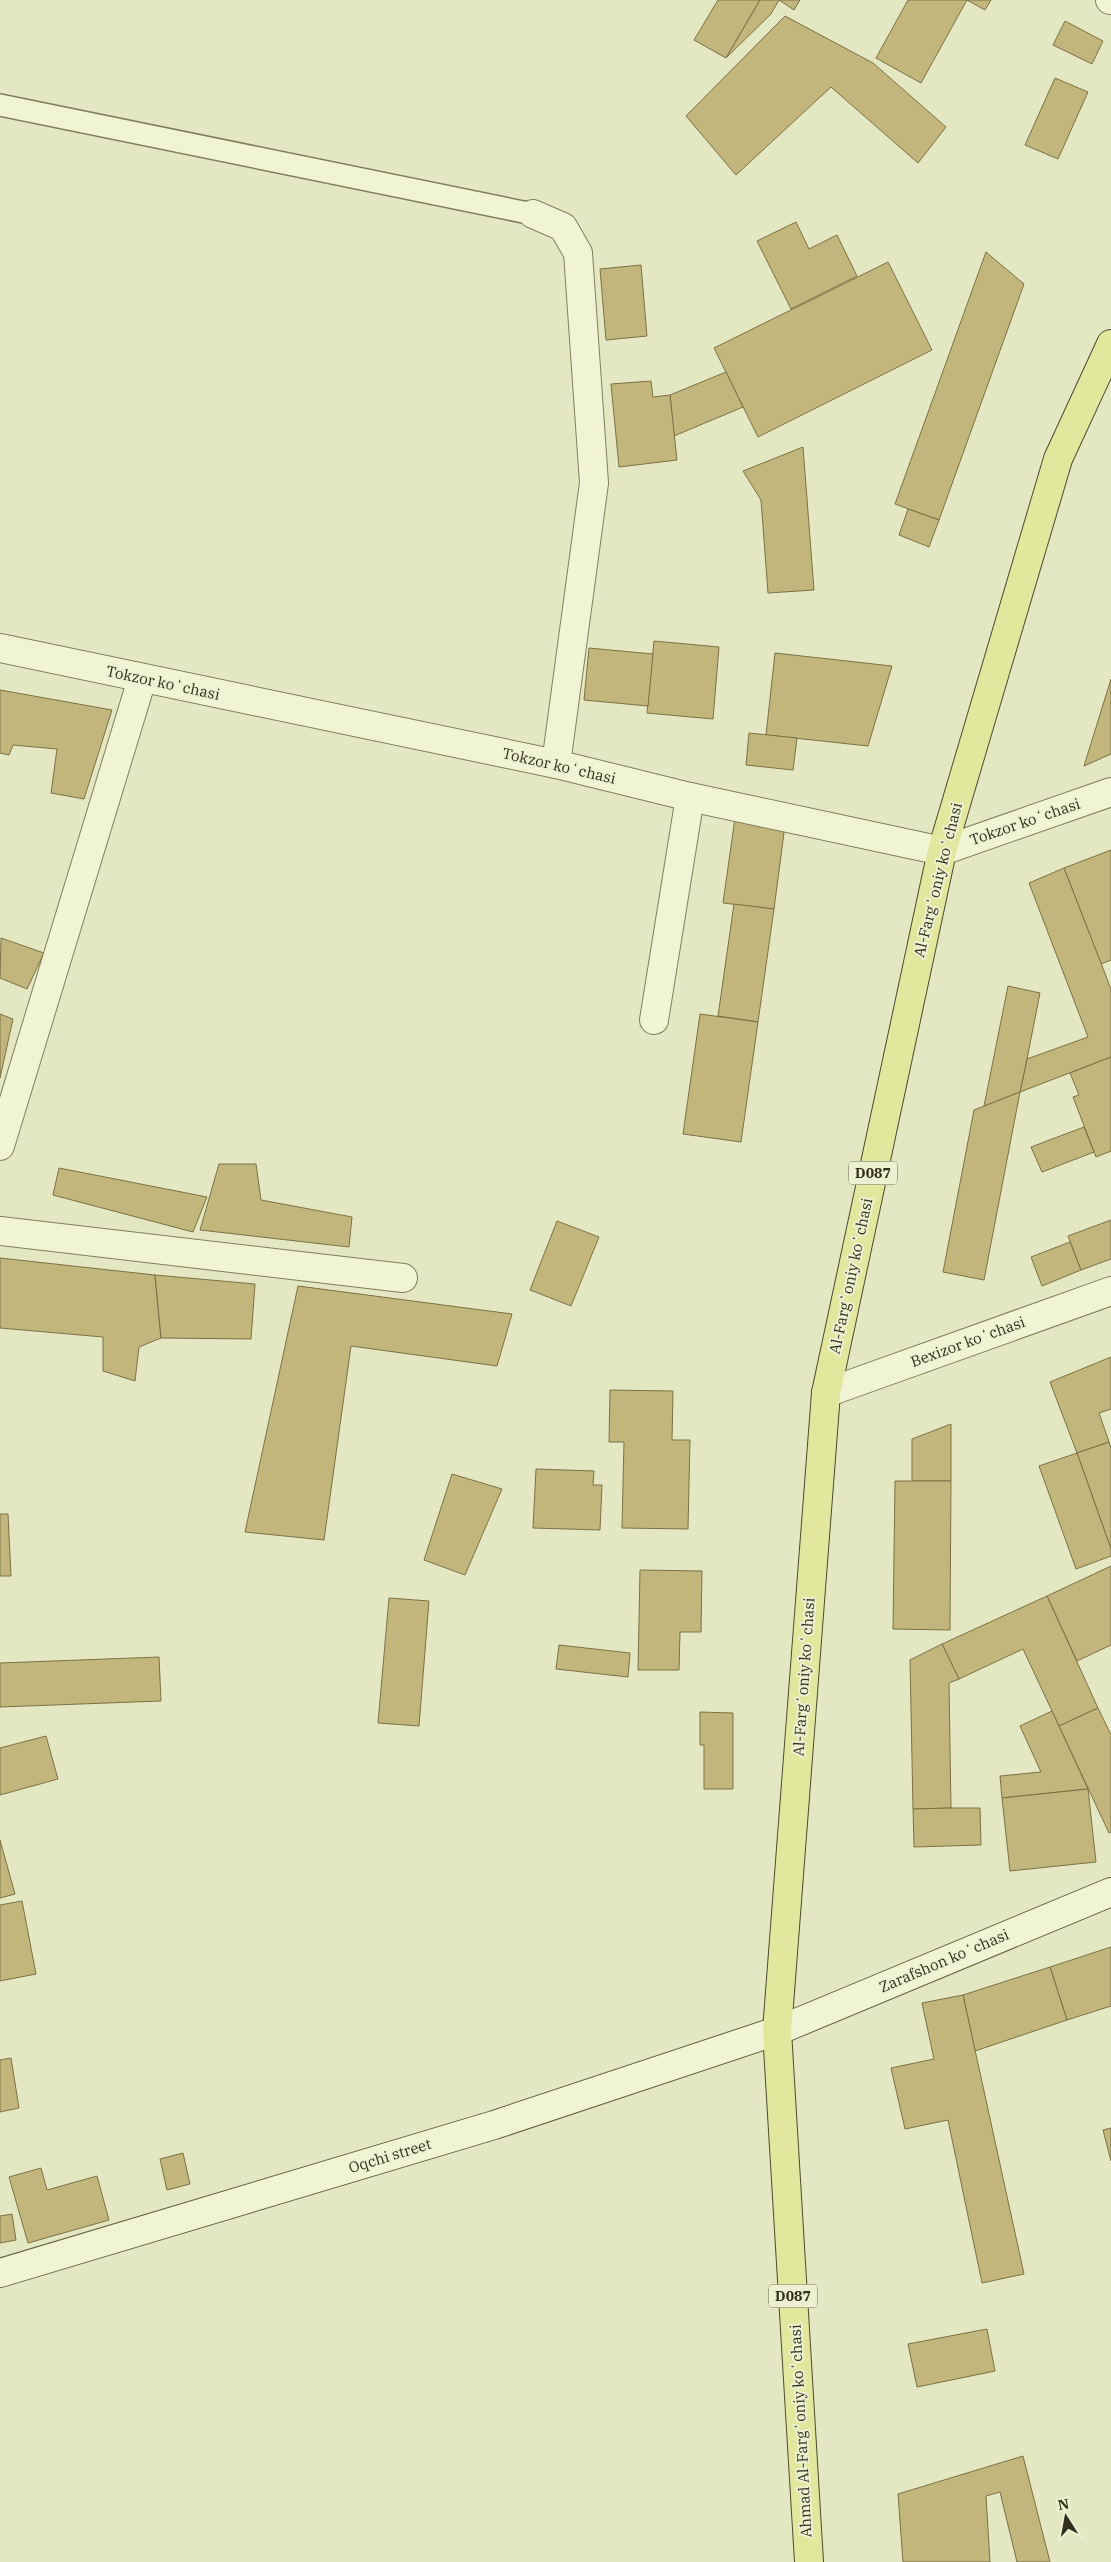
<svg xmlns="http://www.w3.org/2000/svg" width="1111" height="2562" font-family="'IBM Plex Serif',serif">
  <rect width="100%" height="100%" fill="#e4e8c2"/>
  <!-- building -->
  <g fill="#c2b67c" stroke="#7c7144">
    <polygon points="718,0 760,0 726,58 694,40"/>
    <polygon points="760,0 800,0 794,10 779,0 771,14 726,58"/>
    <polygon points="908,0 991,0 985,10 967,0 921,83 876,58"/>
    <polygon points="785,16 873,63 946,127 918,163 831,87 736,175 686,116"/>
    <polygon points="1065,21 1103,41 1092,64 1053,45"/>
    <polygon points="1055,78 1088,92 1058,159 1025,145"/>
    <polygon points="796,222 809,249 837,235 857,276 791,309 757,241"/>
    <polygon points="986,252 1024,284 939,520 895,504"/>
    <polygon points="888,262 932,350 758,437 714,348"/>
    <polygon points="641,265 647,336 606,340 600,269"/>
    <polygon points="726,372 743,407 674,436 670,395"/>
    <polygon points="651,381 653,397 670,395 677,460 619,467 611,384"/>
    <polygon points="803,447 814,590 768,593 761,500 743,471"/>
    <polygon points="908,509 939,520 929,547 899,535"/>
    <polygon points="654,641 719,647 713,719 647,713"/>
    <polygon points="589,648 653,654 648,706 584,700"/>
    <polygon points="775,653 892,666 868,746 766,735"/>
    <polygon points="1111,679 1111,754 1084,766"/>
    <polygon points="0,690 112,710 84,799 51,793 57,749 13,745 9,755 0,753"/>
    <polygon points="749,733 797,738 793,770 746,765"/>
    <polygon points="735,818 785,825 774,909 723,903"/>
    <polygon points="1111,850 1111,960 1101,964 1064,868"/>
    <polygon points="1064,868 1111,989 1111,1057 1020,1092 1027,1059 1088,1037 1029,883"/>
    <polygon points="734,904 774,909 758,1022 718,1016"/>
    <polygon points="1,938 44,953 27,989 0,978"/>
    <polygon points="1008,986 1040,993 1027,1059 1020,1092 984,1106"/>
    <polygon points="0,1014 13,1019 0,1078"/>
    <polygon points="700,1014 758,1022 741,1142 683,1134"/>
    <polygon points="1111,1057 1111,1151 1096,1157 1073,1097 1079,1095 1070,1073"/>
    <polygon points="1020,1092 984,1280 943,1272 974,1110"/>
    <polygon points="1084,1127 1094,1152 1042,1172 1031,1147"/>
    <polygon points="219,1164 256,1164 261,1200 352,1217 349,1247 200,1230"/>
    <polygon points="59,1168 207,1197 193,1232 53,1195"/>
    <polygon points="1111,1220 1111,1259 1081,1270 1068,1236"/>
    <polygon points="557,1221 599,1237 571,1306 530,1290"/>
    <polygon points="1070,1242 1081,1270 1042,1286 1031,1257"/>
    <polygon points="0,1258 155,1275 161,1338 139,1347 135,1381 103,1371 103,1337 0,1328"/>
    <polygon points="155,1275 255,1284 251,1339 161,1338"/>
    <polygon points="298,1286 512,1314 497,1366 351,1346 324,1540 245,1532"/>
    <polygon points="1111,1357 1111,1409 1099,1413 1109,1442 1077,1453 1050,1382"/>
    <polygon points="610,1390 673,1391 672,1440 690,1440 688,1529 622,1528 624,1442 609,1442"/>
    <polygon points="951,1424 951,1481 912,1481 912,1439"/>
    <polygon points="1109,1442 1111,1448 1111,1549 1077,1453"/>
    <polygon points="1077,1453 1111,1549 1111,1556 1076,1569 1039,1466"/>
    <polygon points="536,1469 594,1471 593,1485 602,1485 600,1530 533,1528"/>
    <polygon points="452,1474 502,1489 465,1575 424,1560"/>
    <polygon points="895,1481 951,1481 950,1630 893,1629"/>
    <polygon points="0,1514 8,1514 11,1576 0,1576"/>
    <polygon points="1111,1566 1111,1645 1077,1661 1047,1596"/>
    <polygon points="640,1570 702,1571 701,1632 680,1632 679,1670 638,1670"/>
    <polygon points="1047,1596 1098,1708 1059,1726 1023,1649 959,1679 942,1644"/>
    <polygon points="389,1598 429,1601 419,1726 378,1723"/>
    <polygon points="942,1644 959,1679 949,1683 951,1808 913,1809 910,1660"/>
    <polygon points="559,1645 630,1653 628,1677 556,1669"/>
    <polygon points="159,1657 161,1701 0,1707 0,1663"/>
    <polygon points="1098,1708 1111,1735 1111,1832 1109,1833 1059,1726"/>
    <polygon points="1052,1711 1088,1789 1002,1798 1000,1776 1041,1772 1020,1726"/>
    <polygon points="700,1712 733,1713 733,1789 704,1789 704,1745 700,1745"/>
    <polygon points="46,1736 58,1779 0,1795 0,1748"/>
    <polygon points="1088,1789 1096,1862 1010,1871 1002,1798"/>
    <polygon points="951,1808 980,1808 981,1845 914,1847 913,1809"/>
    <polygon points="0,1840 15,1894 0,1898"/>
    <polygon points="22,1901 36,1974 0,1981 0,1905"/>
    <polygon points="1111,1947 1111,2006 1067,2020 1050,1967"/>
    <polygon points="1050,1967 1067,2020 975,2051 963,1995"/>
    <polygon points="963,1995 1024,2274 982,2283 948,2120 905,2129 891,2068 934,2059 922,2003"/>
    <polygon points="11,2058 19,2108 0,2112 0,2060"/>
    <polygon points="1111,2128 1111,2161 1103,2130"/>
    <polygon points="183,2153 190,2184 167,2190 160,2159"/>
    <polygon points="41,2168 47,2190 97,2176 109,2220 28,2243 9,2177"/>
    <polygon points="12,2214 16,2240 0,2243 0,2216"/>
    <polygon points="987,2329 995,2371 917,2387 908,2344"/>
    <polygon points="1023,2456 1050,2562 1017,2562 1000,2492 986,2496 990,2562 903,2562 898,2494"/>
  </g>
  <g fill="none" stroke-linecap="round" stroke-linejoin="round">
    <defs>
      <polyline id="service" points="0,105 533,214"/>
      <g id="minor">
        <polyline points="1110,0 1111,0"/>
        <polyline points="533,214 563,227 578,253 594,483 556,764"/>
        <polyline points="0,648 556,764 690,797 942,851 1111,792"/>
        <polyline points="654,1020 690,797"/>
        <polyline points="0,1146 142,679"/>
        <polyline points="0,1231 403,1278"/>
        <polyline points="826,1393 1111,1291"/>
      </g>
      <polyline id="secondary" points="0,2273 494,2125 777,2031 1111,1892"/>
      <polyline id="primary" points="809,2562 777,2031 826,1393 942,851 1058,459 1111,344"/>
    </defs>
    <!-- service casing -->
    <use href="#service" stroke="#807e5b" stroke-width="24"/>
    <!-- minor casing -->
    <use href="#minor" stroke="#807e5b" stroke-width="30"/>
    <!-- secondary casing -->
    <use href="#secondary" stroke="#625f3e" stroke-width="30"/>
    <!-- primary casing -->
    <use href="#primary" stroke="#4e4a2f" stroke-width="30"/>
    <!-- service -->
    <use href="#service" stroke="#f1f4d4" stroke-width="21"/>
    <!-- minor -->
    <use href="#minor" stroke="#f1f4d4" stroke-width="28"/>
    <!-- secondary -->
    <use href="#secondary" stroke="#f1f4d4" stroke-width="28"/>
    <!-- primary -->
    <use href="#primary" stroke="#e1e89d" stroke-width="28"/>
  </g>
  <g text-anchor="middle" stroke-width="4" stroke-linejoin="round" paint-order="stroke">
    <!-- shield labels -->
    <g fill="#edf1d1" stroke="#696954" stroke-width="1">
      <rect x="849" y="1161.5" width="48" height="23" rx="4"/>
      <rect x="769" y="2284.5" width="48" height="23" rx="4"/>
    </g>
    <g font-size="14" font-weight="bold" fill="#312f1e">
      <text x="873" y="1178">D087</text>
      <text x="793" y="2301">D087</text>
    </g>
    <!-- street labels -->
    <g font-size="15" fill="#312f1e" stroke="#edf1d1">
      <text transform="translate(163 683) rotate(12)" y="5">Tokzor koʻchasi</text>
      <text transform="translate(559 766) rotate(13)" y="5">Tokzor koʻchasi</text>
      <text transform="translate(1025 822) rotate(-19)" y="5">Tokzor koʻchasi</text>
      <text transform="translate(938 880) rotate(-76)" y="5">Al-Fargʻoniy koʻchasi</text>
      <text transform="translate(851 1276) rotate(-78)" y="5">Al-Fargʻoniy koʻchasi</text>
      <text transform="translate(968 1342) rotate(-20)" y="5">Bexizor koʻchasi</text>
      <text transform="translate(804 1677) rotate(-86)" y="5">Al-Fargʻoniy koʻchasi</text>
      <text transform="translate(944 1961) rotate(-23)" y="5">Zarafshon koʻchasi</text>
      <text transform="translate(390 2156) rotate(-17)" y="5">Oqchi street</text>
      <text transform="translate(801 2431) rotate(-93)" y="5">Ahmad Al-Fargʻoniy koʻchasi</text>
    </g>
  </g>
  <!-- north arrow -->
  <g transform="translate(1066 2517) rotate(349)" stroke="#edf1d1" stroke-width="4" paint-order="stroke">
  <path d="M0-4L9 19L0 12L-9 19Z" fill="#312f1e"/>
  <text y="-8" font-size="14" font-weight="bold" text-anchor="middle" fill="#312f1e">N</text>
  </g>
</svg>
